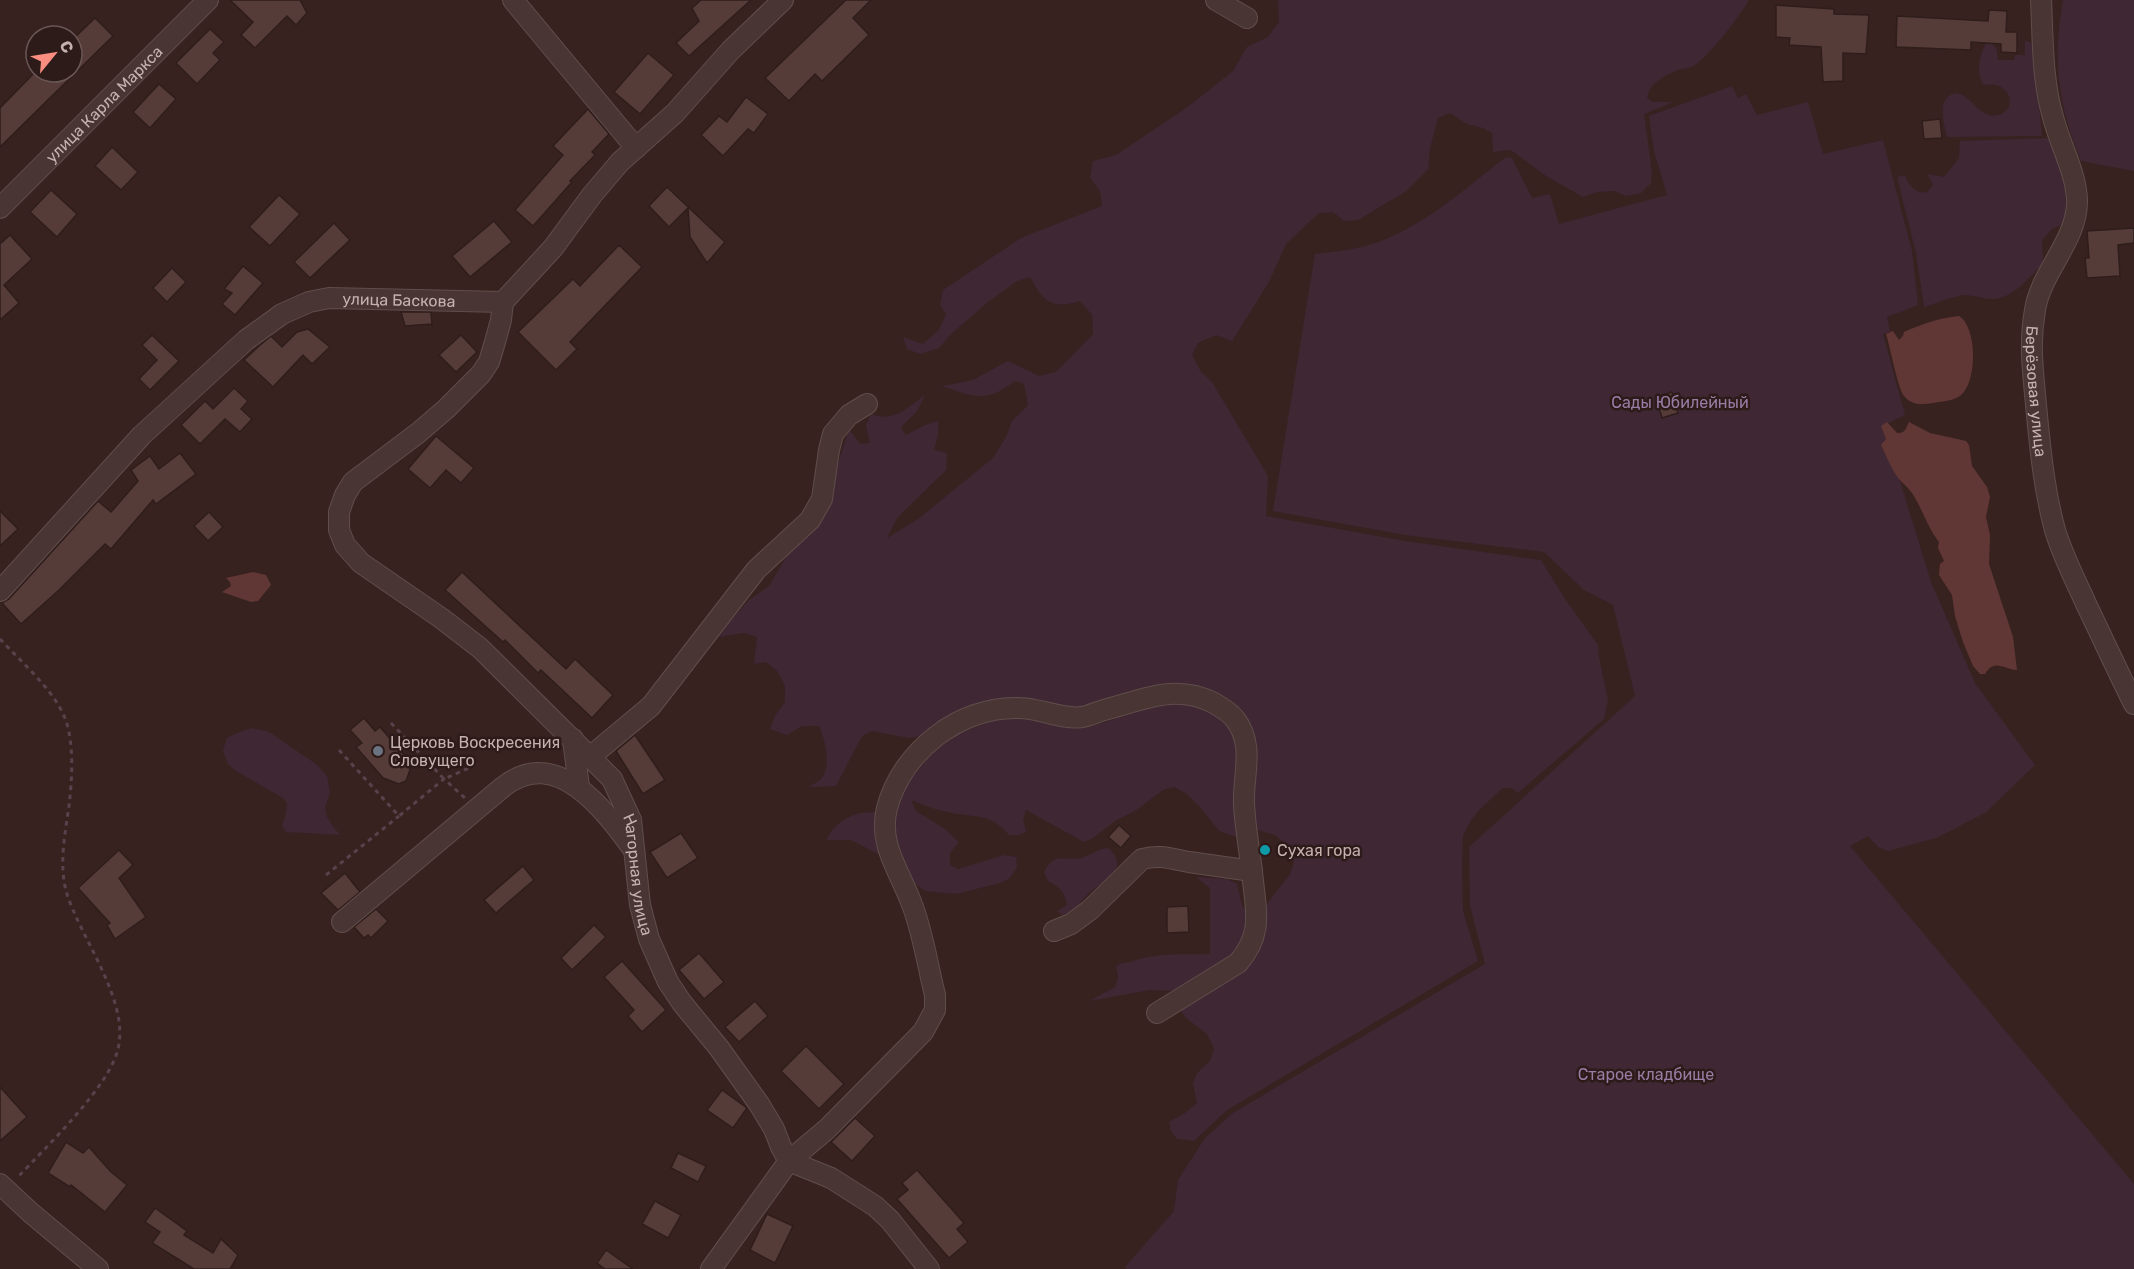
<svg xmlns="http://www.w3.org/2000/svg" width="2134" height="1269" font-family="Rubik,sans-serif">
  <rect width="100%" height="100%" fill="#382220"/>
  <!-- green -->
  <g fill="#3f2734">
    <path d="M1278 0H1749C1739 17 1710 55 1695 65 1691 68 1686 68 1681 69 1667 74 1650 82 1647 97L1652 102H1674L1644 114 1652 172 1651 183 1641 193 1626 196 1614 191 1597 192 1583 197 1546 176 1511 150 1493 152 1492 133 1483 128 1467 124 1450 113 1438 118 1430 148 1428 169 1405 192 1358 220 1344 221 1333 212 1319 213 1286 244 1269 282 1232 341 1216 335 1198 343 1192 355 1201 372 1212 382 1268 476 1266 516 1405 541 1541 560 1565 599 1598 645 1599 657 1608 700 1604 719 1518 793 1512 788H1503L1480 809 1471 820 1463 836 1462 864 1463 911 1478 961 1227 1110 1194 1141 1177 1139 1171 1131 1169 1122 1185 1113 1197 1103 1193 1083 1197 1073 1210 1061 1214 1049 1207 1034 1186 1018 1179 1008 1243 967 1262 910 1290 874 1294 863 1289 848 1275 835 1254 829 1253 805 1257 757 1254 739 1233 706 1218 694 1198 687 1177 684 1154 687 1093 706 1073 708 1051 705 926 735 909 738 872 731 862 736 836 786 808 787C811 785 818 782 821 779 832 765 825 740 819 726H802L787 735 770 729 775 716 785 702V686L778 672 766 662 754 664 757 637 744 633 719 637 733 618 749 600 769 586 835 474 849 429 860 444 870 443 866 425 871 414C894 423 907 408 925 395L917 411 901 427 906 435 925 425 938 421V435L934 450 947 453 946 470 897 518 887 538 918 519 993 458 1006 437 1012 421 1028 405 1024 384 1015 381C985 404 975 397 942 386L973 380 1008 361 1039 376 1056 372 1093 334 1092 315 1080 301C1051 310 1043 301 1030 277L1017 281 988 302 950 335 939 348 920 354 907 349 903 337 923 344 939 330 946 314 940 305 943 290 1021 238 1102 206 1100 191 1090 178 1093 161 1116 155 1189 106 1233 71 1247 47 1268 37 1279 22Z"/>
    <path d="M2063 0H2134V171L2081 161C2058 104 2052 61 2063 0Z"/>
    <path d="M2025 40 2033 44 2042 136 1947 137C1945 127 1938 105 1948 97 1967 80 1978 127 2003 113 2016 105 2009 88 1996 85 1992 84 1987 85 1983 84 1976 73 1979 55 1986 44L1991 42 1997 50 1998 60H2014L2015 55H2025Z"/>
    <path d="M1732 86 1738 98 1746 94 1757 115 1808 102 1823 154 1883 140 1912 251 1918 305 1887 317 1890 332 1883 334 1905 415 1882 426 1886 439 1881 446 1900 481 1931 582 1975 683 2035 765 1985 813 1936 838 1888 851 1878 847 1868 836 1850 846 2134 1184V1269H1127L1125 1267 1174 1211 1178 1180 1205 1138 1233 1113 1485 964 1470 906 1469 847 1635 696 1613 605 1584 590 1544 552 1405 535 1273 511 1315 254C1329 252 1343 251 1357 248 1412 237 1462 191 1506 157L1512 158 1532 198 1550 194 1559 224 1667 195 1654 151 1649 116Z"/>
    <path d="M2050 138 2065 184 2066 217 2061 225 2052 229 2042 240 2043 264C2030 276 2013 299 1993 299 1984 299 1974 295 1965 295 1950 297 1938 303 1924 307L1916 253 1897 177 1905 175C1908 188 1926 202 1933 184L1927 174 1944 177 1959 158 1960 141Z"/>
    <path d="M1175 702C1202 705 1234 716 1238 748 1240 758 1237 770 1237 780 1235 799 1235 818 1236 837L1219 831 1199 806 1187 794 1174 787 1163 790 1135 811 1115 821 1093 838 1084 842 1026 810 1023 819 1026 832 1019 835H1009C993 816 981 817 958 814 941 812 926 806 911 800L916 811 945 829 959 842 950 853V865L958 869 1004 855 1016 857 1017 867 1010 878 1000 883 956 894 925 891 910 880 900 866 891 827 902 791 934 750 961 732 996 720 1012 717 1076 727H1089L1156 706Z"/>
    <polygon points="252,728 269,732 316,764 327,776 330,793 325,807 327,817 334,828 341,835 286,832 282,826 286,814 287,803 283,798 236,771 228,764 223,750 227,738 237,733"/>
    <path d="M881 809 882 856 851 840H827C830 828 845 818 857 814 866 811 873 814 881 809Z"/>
    <path d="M1108 848C1133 869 1100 882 1087 895 1078 904 1076 911 1062 915L1057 911 1067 905C1065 892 1060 887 1048 881L1044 872C1056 850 1063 862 1081 858 1091 855 1098 849 1108 848Z"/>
    <path d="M1196 877 1227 879 1237 884 1242 905 1247 911 1249 923 1235 956 1176 991 1150 990 1089 1001 1115 987 1118 978 1116 966C1123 962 1128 963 1134 961 1157 952 1186 955 1210 954V888Z"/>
  </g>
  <!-- water -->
  <g fill="#603734">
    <path d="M1959 316C1977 327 1977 378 1963 393 1956 401 1944 401 1933 403 1922 405 1911 405 1904 396 1898 389 1890 346 1886 334L1893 331 1899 340 1903 336 1904 332C1922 324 1939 318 1959 316Z"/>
    <path d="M1887 422 1897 433C1905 434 1906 428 1909 422L1930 433 1966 441 1969 445 1972 466 1987 487 1990 497 1986 517 1990 535 1989 564 2013 637 2017 670C2004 669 1994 658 1985 674H1980L1973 666 1963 642 1955 616 1952 595 1939 575 1940 564 1944 561 1938 548 1939 542C1928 528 1923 511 1914 496 1908 486 1901 483 1896 475 1890 466 1886 455 1881 445L1886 439 1881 426Z"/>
    <polygon points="253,572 266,575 271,585 258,601 251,602 222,592 231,586 230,582 226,578"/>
  </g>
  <!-- building -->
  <g fill="#563c39" stroke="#2f1d1b" stroke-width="1.5">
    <polygon points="230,0 300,0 307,13 296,25 287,16 255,48 241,35 253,22"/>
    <polygon points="701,0 751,0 689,56 676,43 699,21 692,8"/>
    <polygon points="846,0 871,0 853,18 869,35 822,81 815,74 789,101 765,78"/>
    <polygon points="1776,5 1834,9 1834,14 1869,15 1866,54 1843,53 1843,81 1823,82 1821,47 1789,45 1790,38 1776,37"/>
    <polygon points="1989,10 2007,11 2006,32 2017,32 2017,53 2001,52 2001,44 1971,42 1971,50 1896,47 1897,16 1988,21"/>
    <polygon points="95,18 113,36 0,147 0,108 35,72 72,72 72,40"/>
    <polygon points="210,29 224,42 213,53 220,60 197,84 176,63"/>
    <polygon points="648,53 674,75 640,114 614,92"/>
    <polygon points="159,84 176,99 150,128 133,112"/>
    <polygon points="746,97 768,114 754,133 748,129 723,156 701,135 719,116 727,122"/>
    <polygon points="588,109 609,134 592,152 595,155 570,181 572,182 533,226 515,210 563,155 553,146"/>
    <polygon points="1940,119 1942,138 1924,139 1922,121"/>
    <polygon points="112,147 138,172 121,190 95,166"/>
    <polygon points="667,187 725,242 707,263 690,237 688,208 669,227 649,206"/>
    <polygon points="51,190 77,214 57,237 30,212"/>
    <polygon points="279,195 300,214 270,246 249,227"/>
    <polygon points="494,221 512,242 470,277 452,256"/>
    <polygon points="334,223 350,240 310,278 294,262"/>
    <polygon points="2134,228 2134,243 2118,245 2120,276 2087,278 2085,258 2089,258 2087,231"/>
    <polygon points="10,235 32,259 4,285 19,303 0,320 0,244"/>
    <polygon points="619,245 642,267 570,342 577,349 556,370 518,332 573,279 580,286"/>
    <polygon points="243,266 263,283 235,315 222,304 232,293 224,289"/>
    <polygon points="172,268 186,282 167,302 153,288"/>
    <polygon points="401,312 431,312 432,324 405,326"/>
    <polygon points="308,329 330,347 312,364 303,355 273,387 244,360 259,346 271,336 282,347 297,332"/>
    <polygon points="152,335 179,361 150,390 139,379 157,360 142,345"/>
    <polygon points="461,335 477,352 456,372 439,355"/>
    <polygon points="234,388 248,401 241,409 252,419 240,432 225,419 200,444 181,425 205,401 213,409"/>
    <polygon points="1672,392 1678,413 1662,418 1656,397"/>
    <polygon points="436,436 474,468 461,483 446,470 430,488 408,469"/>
    <polygon points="180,453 196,474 156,504 153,500 111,549 105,544 58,591 21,624 2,603 9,599 98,501 111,512 138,481 131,470 150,456 159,469"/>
    <polygon points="0,511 18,529 0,546"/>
    <polygon points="209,512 223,527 208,541 194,526"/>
    <polygon points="462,572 566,669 575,659 613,695 592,718 541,670 538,673 505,640 503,642 445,590"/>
    <polygon points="364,718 375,731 380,727 406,757 410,770 406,781 399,784 383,778 356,747 362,743 350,730"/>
    <polygon points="635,735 665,780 643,794 616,751"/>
    <polygon points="1119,825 1131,836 1121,848 1108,837"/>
    <polygon points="681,833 698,858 667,878 650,852"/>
    <polygon points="119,850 133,865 119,878 146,917 115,939 107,925 110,923 78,888"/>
    <polygon points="523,866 534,880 496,913 484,900"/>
    <polygon points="345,873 360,892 338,910 321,893"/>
    <polygon points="1188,906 1189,932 1167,933 1167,907"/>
    <polygon points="376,909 388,921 371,938 368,935 364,938 354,927"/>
    <polygon points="594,925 606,937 572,970 561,958"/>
    <polygon points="699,953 724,982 704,999 679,970"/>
    <polygon points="622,961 666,1010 642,1032 628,1016 634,1010 604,977"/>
    <polygon points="755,1001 768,1016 739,1042 725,1027"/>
    <polygon points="806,1046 844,1084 819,1109 781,1071"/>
    <polygon points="0,1087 27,1117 0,1141"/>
    <polygon points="722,1090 747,1108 733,1128 707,1110"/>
    <polygon points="855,1118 875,1136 852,1161 831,1142"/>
    <polygon points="66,1142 83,1153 89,1147 110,1171 127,1185 105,1212 71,1185 70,1187 48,1173"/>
    <polygon points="678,1153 706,1166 698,1182 671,1168"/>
    <polygon points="917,1170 964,1223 957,1229 968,1242 949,1258 897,1199 908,1190 902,1183"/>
    <polygon points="655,1201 681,1215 668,1238 642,1224"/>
    <polygon points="155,1208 187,1231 184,1235 213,1253 221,1239 238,1255 230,1269 194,1269 152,1243 160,1232 145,1222"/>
    <polygon points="767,1214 793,1226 775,1263 750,1250"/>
    <polygon points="606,1250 633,1269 605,1269 597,1263"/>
  </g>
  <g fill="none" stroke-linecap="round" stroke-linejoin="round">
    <defs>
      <g id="minor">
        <polyline points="513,0 636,148"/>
        <polyline points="1216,0 1247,18"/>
        <path id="s1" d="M2041 0C2043 39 2042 80 2053 117 2060 145 2076 172 2077 200 2078 240 2041 271 2035 310 2029 344 2033 371 2036 405 2040 447 2044 490 2055 530 2063 557 2076 581 2087 606 2103 639 2118 672 2134 704"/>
        <path id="s2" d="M0 208 208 0"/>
        <path id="s3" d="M503 302 501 320 495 342 489 362 481 374 446 409 418 433 353 482 345 495 339 512V530L345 545 361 563 441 618 480 648 612 779 631 820 640 905 649 939 668 982 682 1003 719 1048 759 1104 774 1129 781 1147 789 1161 831 1178 875 1206 890 1220 929 1269"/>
        <path id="s4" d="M0 591 142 435 246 340 282 314 309 302 329 298 503 302 553 248 592 195 620 162 675 113 731 50 783 0"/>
        <polyline points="573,739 579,787"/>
        <polyline points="590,757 651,706 756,570 810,520 822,499 829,450 833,434 849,415 867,404"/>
        <path d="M342 922 503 787C556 745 604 809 633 849"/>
        <path d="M1157 1013 1238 963C1265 932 1255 908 1252 871"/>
        <polyline points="0,1184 31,1213 98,1269"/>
        <path d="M711 1269 789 1161 827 1129 923 1032 935 1010V995C928 967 922 928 911 902 899 870 878 844 887 808 902 751 960 706 1019 708 1040 708 1062 720 1082 717 1089 716 1097 712 1104 710 1143 700 1175 683 1214 703 1221 707 1230 713 1235 719 1255 745 1243 774 1244 803 1245 826 1249 848 1252 871 1231 868 1210 865 1189 862 1172 859 1159 854 1142 859L1090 910 1071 924 1054 931"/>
      </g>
    </defs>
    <!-- minor casing -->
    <use href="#minor" stroke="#604e4b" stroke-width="22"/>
    <!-- path -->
    <g stroke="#59424b" stroke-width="3" stroke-dasharray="4.5 4.5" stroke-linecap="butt">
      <path d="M0 639C21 662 58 693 67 724 74 749 72 780 69 806 65 834 59 863 66 891 80 938 130 1000 118 1049 109 1087 46 1147 18 1177"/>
      <polyline points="391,723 444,779 469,768"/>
      <polyline points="339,750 399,816 444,779 465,798"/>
      <polyline points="326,875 399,816"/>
    </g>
    <!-- minor -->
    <use href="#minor" stroke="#493634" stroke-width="20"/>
  </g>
  <!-- markers -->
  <circle fill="#6b7280" stroke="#2d1b19" stroke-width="2" cx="378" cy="751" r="6"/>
  <circle fill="#0f9aa8" stroke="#2d1b19" stroke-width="2" cx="1265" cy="850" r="6"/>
  <g text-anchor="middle" stroke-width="5" stroke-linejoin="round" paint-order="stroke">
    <!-- street labels -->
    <g font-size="16" fill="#c5b1ae" stroke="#2d1b19">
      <text dy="6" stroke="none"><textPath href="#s2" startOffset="147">улица Карла Маркса</textPath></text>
      <text dy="6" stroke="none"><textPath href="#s4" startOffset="516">улица Баскова</textPath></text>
      <text dy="6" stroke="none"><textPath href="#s1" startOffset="405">Берёзовая улица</textPath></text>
      <text dy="6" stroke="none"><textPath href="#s3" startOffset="768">Нагорная улица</textPath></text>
    </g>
    <!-- park labels -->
    <g font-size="16" fill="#9a7da6" stroke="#2d1b19">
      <text x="1680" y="408">Сады Юбилейный</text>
      <text x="1646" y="1080">Старое кладбище</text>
    </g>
    <!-- poi labels -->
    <g font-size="16" fill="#c5b1ae" stroke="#2d1b19" text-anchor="start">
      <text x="390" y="748">Церковь Воскресения<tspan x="390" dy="18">Словущего</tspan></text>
      <text x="1277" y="856">Сухая гора</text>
    </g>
  </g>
  <!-- north arrow -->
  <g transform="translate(54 54) rotate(60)"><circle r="28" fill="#2d1b19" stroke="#6a5755" stroke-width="1.5"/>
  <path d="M0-4.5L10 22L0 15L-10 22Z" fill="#f88d80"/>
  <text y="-9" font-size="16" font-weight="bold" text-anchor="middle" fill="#c5b1ae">С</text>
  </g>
</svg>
